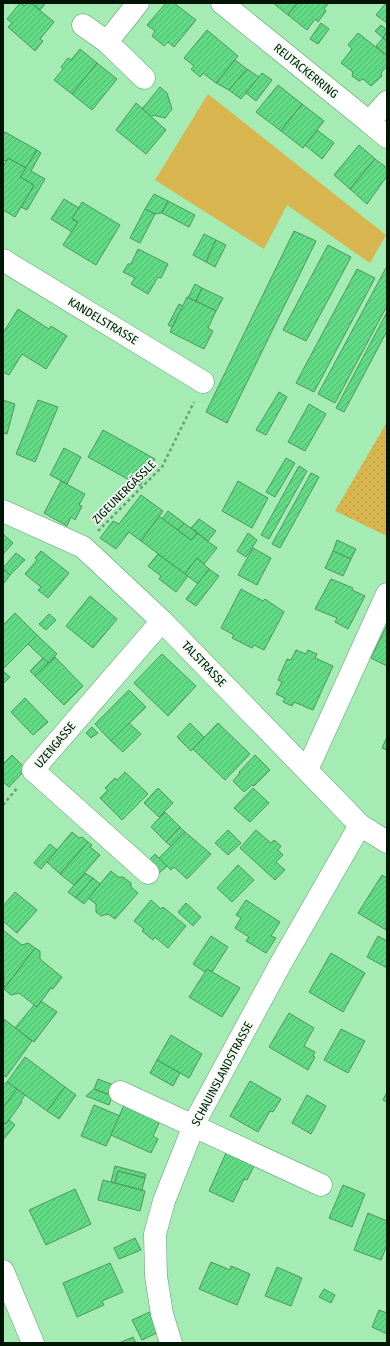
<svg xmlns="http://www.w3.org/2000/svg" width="390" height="1346" font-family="'Fira Sans Condensed',sans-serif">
  <defs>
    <pattern id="grass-dots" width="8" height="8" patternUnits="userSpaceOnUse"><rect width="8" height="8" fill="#d8b54f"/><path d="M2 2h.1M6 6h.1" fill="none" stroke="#b89b43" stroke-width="1.8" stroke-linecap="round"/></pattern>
    <pattern id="building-hatch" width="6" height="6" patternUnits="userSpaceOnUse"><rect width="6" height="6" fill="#61da84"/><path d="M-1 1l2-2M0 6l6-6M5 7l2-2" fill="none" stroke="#52ba70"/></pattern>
  </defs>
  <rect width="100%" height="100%" fill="#a4ecb3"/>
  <!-- grass -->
  <polygon fill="url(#grass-dots)" points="387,422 387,536 335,511"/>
  <!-- garden -->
  <polygon fill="#d8b54f" points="208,94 386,235 370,263 287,205 264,249 155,180"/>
  <!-- building -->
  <g fill="url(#building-hatch)" stroke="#4f9561">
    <polygon points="20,3 25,6 27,3 31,3 54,22 40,39 43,41 35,51 8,27 12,23 7,19"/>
    <polygon points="31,3 46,3 40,10"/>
    <polygon points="166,3 174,3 196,20 174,47 168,42 164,46 152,36 155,31 147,25"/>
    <polygon points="273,3 298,3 288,15"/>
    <polygon points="298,3 329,3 324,9 326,11 318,22 315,19 307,30 288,15"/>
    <polygon points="386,3 387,3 387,23 376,15"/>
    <polygon points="321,23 329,29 318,44 310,39"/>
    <polygon points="381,25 387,30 383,38 375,31"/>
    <polygon points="207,30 238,56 216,83 203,73 200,77 191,69 194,66 184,58"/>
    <polygon points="358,33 387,56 387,66 381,73 382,76 371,86 363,79 359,81 352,76 353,72 341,63 352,49 348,45"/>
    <polygon points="387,33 387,41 383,38"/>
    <polygon points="383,38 387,41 387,56 376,46"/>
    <polygon points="80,49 97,63 72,94 54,80 63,69 61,67 68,58 71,60"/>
    <polygon points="235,60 247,69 229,90 216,83"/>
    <polygon points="97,63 117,79 92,110 72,94"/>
    <polygon points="247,69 259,77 241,99 229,90"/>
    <polygon points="262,73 272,80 256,101 246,93"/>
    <polygon points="278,85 302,104 281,131 256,112"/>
    <polygon points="160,87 167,93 172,109 165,118 153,115 151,118 142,109"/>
    <polygon points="136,103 166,130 146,154 116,130"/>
    <polygon points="302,104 324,121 303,148 281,131"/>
    <polygon points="317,130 334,143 322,159 305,145"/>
    <polygon points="5,132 37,150 26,168 8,158 6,161 3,160 3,136"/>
    <polygon points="359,145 375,159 350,189 334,175"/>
    <polygon points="37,150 41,153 31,171 45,179 27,210 21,207 34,185 20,177"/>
    <polygon points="8,158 26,168 20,177 34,185 15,217 3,210 3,167"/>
    <polygon points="375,159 387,168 387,176 367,204 350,189"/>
    <polygon points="154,194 168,201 162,213 155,214 145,209"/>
    <polygon points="64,199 79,208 72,219 78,222 72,232 51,219"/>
    <polygon points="168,201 195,215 189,227 162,213"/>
    <polygon points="82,202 120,225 96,265 63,245 78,222 72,219"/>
    <polygon points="145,209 155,214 140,243 130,238"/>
    <polygon points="294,231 316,241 227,423 206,412"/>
    <polygon points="204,234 216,240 206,262 193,255"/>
    <polygon points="216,240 226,245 215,267 206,262"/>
    <polygon points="328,245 351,257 306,341 283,330"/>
    <polygon points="138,249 168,264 161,278 158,277 148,294 131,284 135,278 123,272 128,264 131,264"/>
    <polygon points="387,266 387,306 335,403 318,394"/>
    <polygon points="357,269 375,278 314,392 296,383"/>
    <polygon points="195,284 202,288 196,301 188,298"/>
    <polygon points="202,288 223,298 216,311 196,301"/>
    <polygon points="187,297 216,311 208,328 213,331 204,349 170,332"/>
    <polygon points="179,304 183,306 172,327 168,325"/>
    <polygon points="18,309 49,329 51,326 67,336 46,369 22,354 9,375 3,372 3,333"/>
    <polygon points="387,312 387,331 344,412 336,408"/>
    <polygon points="279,392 287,397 266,435 256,430"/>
    <polygon points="3,400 15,404 7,434 3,433"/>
    <polygon points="38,400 58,407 35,462 16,454"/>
    <polygon points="309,404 326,414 305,451 288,442"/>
    <polygon points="103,430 155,459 140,486 88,457"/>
    <polygon points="64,448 81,457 67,484 50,475"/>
    <polygon points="286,458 295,463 275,497 266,492"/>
    <polygon points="299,466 307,471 269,539 261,535"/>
    <polygon points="311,473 319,477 280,548 272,544"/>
    <polygon points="61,481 85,494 79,505 82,506 75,520 71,517 67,526 44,513"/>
    <polygon points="238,481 268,498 252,528 222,511"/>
    <polygon points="141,495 163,511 141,541 129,532 116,549 100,538 113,521 119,524"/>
    <polygon points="168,511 184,523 178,530 162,519"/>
    <polygon points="159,516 191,540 197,533 217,548 204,564 197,558 185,574 141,541"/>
    <polygon points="199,519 216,531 208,541 191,528"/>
    <polygon points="184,523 197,533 191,540 178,530"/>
    <polygon points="248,533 257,540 246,557 237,551"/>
    <polygon points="3,534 13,543 3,554"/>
    <polygon points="337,540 356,549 351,559 333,551"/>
    <polygon points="253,548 271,558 257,585 238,575"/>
    <polygon points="41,551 69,573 48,598 38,590 41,587 25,574 37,560 35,558"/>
    <polygon points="333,551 351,559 343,576 325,568"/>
    <polygon points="16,553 25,560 10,575 3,568"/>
    <polygon points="158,554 188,576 176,592 159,579 161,576 148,566"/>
    <polygon points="197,558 209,569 198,584 185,574"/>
    <polygon points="3,569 10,575 4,583 3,582"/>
    <polygon points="209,569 219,576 196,606 186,599"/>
    <polygon points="331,579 353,588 352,590 365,596 348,629 335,622 337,618 315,609"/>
    <polygon points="241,589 263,601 265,599 284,612 264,650 254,645 252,648 232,638 234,635 221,628"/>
    <polygon points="90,596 117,619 93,648 66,626"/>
    <polygon points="15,613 37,635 3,669 3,625"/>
    <polygon points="49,614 56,620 46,630 39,624"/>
    <polygon points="387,625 387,666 371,658"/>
    <polygon points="37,635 57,654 48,663 28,644"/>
    <polygon points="296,650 306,654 308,650 317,654 315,658 333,666 313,710 294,702 292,706 283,702 285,698 276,694 282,682 278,680 287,659 291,660"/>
    <polygon points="162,654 196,686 168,716 134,683"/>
    <polygon points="55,657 83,686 64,705 35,676"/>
    <polygon points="43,658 48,663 35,676 30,671"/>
    <polygon points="3,671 10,677 3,684"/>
    <polygon points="129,690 146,707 111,741 95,724"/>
    <polygon points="25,698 48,722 33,735 11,712"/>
    <polygon points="129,723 141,734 123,752 111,741"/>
    <polygon points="190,723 204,737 191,751 177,737"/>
    <polygon points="218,723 250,754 225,780 193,749"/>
    <polygon points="92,727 98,733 91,738 86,733"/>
    <polygon points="387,737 387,750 382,748"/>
    <polygon points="12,755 26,769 9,787 3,782 3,764"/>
    <polygon points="255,755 270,770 254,786 252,785 244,792 233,781 240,773 239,772"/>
    <polygon points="125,772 148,794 122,820 100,798 108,790 105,788 115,778 117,780"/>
    <polygon points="158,788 173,803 159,817 144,803"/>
    <polygon points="253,788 269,803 250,822 234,808"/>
    <polygon points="165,812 180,827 166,842 151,827"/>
    <polygon points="180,827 185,832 171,846 166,842"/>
    <polygon points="228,830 241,843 228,855 215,843"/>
    <polygon points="256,830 271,843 274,840 281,846 278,850 283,855 276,862 285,870 275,880 240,848"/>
    <polygon points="72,832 79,838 82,837 88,842 60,874 47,862"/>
    <polygon points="185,832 211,854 187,879 174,867 171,870 159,858"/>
    <polygon points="88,842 92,845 90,847 100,855 74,885 60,874"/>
    <polygon points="50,844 57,850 41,869 34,863"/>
    <polygon points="155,854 167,866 158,874 146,863"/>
    <polygon points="238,865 254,880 232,902 217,888"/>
    <polygon points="111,871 118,877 123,877 131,883 131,887 138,893 115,919 108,914 101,916 96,912 96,904 88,898"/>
    <polygon points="85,873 93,878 76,898 68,892"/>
    <polygon points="382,875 387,878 386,930 358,913"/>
    <polygon points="93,878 100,884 84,904 76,898"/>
    <polygon points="15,892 37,910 17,933 3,921 3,906"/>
    <polygon points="151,900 161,909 163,907 186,926 168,948 155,937 153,940 142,931 144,929 134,921"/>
    <polygon points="246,900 280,922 271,936 276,938 266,953 246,941 249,937 235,928 241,918 236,915"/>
    <polygon points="186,903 201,917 193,926 178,912"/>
    <polygon points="3,930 22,945 28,943 35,948 4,989"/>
    <polygon points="211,936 228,947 212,972 207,969 205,972 193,964"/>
    <polygon points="378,936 387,941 387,968 367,957"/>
    <polygon points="35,948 40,951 40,959 62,977 53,989 51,988 37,1007 19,993 11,995 4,989"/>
    <polygon points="331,953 365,973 343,1012 309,992"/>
    <polygon points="207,969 240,988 222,1017 189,997"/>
    <polygon points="41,1001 57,1012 34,1042 15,1028 34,1005 37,1007"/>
    <polygon points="289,1013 314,1028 304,1046 315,1052 313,1056 315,1057 308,1070 269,1047"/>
    <polygon points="4,1019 32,1041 6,1077 3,1075"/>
    <polygon points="341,1029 365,1041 348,1073 324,1060"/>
    <polygon points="171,1035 202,1054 189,1078 157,1060"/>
    <polygon points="25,1057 65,1087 47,1111 7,1082"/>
    <polygon points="157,1060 180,1073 173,1086 150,1073"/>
    <polygon points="98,1079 116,1086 112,1096 94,1089"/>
    <polygon points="250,1081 281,1099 273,1112 270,1111 258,1132 230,1116"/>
    <polygon points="7,1082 17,1089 3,1108 3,1085"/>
    <polygon points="65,1087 76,1095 59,1119 47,1111"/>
    <polygon points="17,1089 25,1095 21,1101 22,1102 6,1124 3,1122 3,1108"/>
    <polygon points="94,1089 112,1096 109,1105 86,1096"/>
    <polygon points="387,1092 387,1102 383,1100"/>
    <polygon points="307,1095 326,1106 311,1134 292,1123"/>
    <polygon points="94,1105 120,1116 106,1146 81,1136"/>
    <polygon points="124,1105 160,1121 153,1136 158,1139 151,1153 111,1135"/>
    <polygon points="9,1120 15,1125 3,1140 3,1122 6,1124"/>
    <polygon points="226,1153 254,1166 247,1180 244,1179 233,1202 209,1191"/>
    <polygon points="115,1166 146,1174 145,1178 118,1171 115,1183 111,1182"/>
    <polygon points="118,1171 145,1178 142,1190 115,1183"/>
    <polygon points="103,1180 145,1191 140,1211 98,1200"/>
    <polygon points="343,1185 365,1194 352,1227 329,1218"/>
    <polygon points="75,1189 91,1224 46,1245 29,1210"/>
    <polygon points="368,1213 387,1221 387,1245 381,1260 354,1250"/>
    <polygon points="135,1238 141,1250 119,1259 114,1248"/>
    <polygon points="211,1262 230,1270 231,1266 250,1274 237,1305 199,1289"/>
    <polygon points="110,1263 123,1292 102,1301 104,1305 77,1317 63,1283"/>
    <polygon points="277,1267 302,1278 291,1306 265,1296"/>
    <polygon points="324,1289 335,1295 331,1303 319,1297"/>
    <polygon points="154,1310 163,1330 142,1340 132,1320"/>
    <polygon points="379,1310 387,1313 387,1334 372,1327"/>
    <polygon points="133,1337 136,1343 119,1343"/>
  </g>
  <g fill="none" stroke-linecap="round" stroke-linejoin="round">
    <defs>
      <g id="minor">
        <polyline points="222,3 369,122 387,102"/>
        <polyline points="83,25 107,42 144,78"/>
        <polyline points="107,42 138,3"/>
        <polyline points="369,122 387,137"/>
        <polyline points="3,260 203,382"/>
        <polyline points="3,511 83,547 162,621 360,825 387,842"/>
        <polyline points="307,770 387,594"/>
        <polyline points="148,873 33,770 162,621"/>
        <polyline points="120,1092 321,1185"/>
        <polyline points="3,1271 33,1343"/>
        <polyline points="171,1343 162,1314 156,1276 155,1234 164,1201 196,1120 281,963 360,825"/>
      </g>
    </defs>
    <!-- minor casing -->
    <use href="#minor" stroke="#599f6a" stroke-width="23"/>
    <!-- path -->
    <g stroke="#699e73" stroke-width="2.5" stroke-dasharray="3 3" stroke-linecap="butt">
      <polyline points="98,531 162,467 194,402"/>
      <polyline points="3,805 18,787"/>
    </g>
    <!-- minor -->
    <use href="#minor" stroke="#fff" stroke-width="22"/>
  </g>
  <g text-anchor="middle" stroke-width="3.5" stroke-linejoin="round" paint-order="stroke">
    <!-- street labels -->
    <g font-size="12" fill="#001503" stroke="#effdf1">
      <text transform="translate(306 71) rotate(39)" y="4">REUTACKERRING</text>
      <text transform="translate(103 321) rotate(31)" y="4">KANDELSTRASSE</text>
      <text transform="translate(124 492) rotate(-45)" y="4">ZIGEUNERGÄSSLE</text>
      <text transform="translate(204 664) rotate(46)" y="4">TALSTRASSE</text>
      <text transform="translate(55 745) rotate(-50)" y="4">UZENGASSE</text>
      <text transform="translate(222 1074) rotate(-62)" y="4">SCHAUINSLANDSTRASSE</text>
    </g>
  </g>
  <!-- border -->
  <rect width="390" height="1346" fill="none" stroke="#001503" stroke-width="8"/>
</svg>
